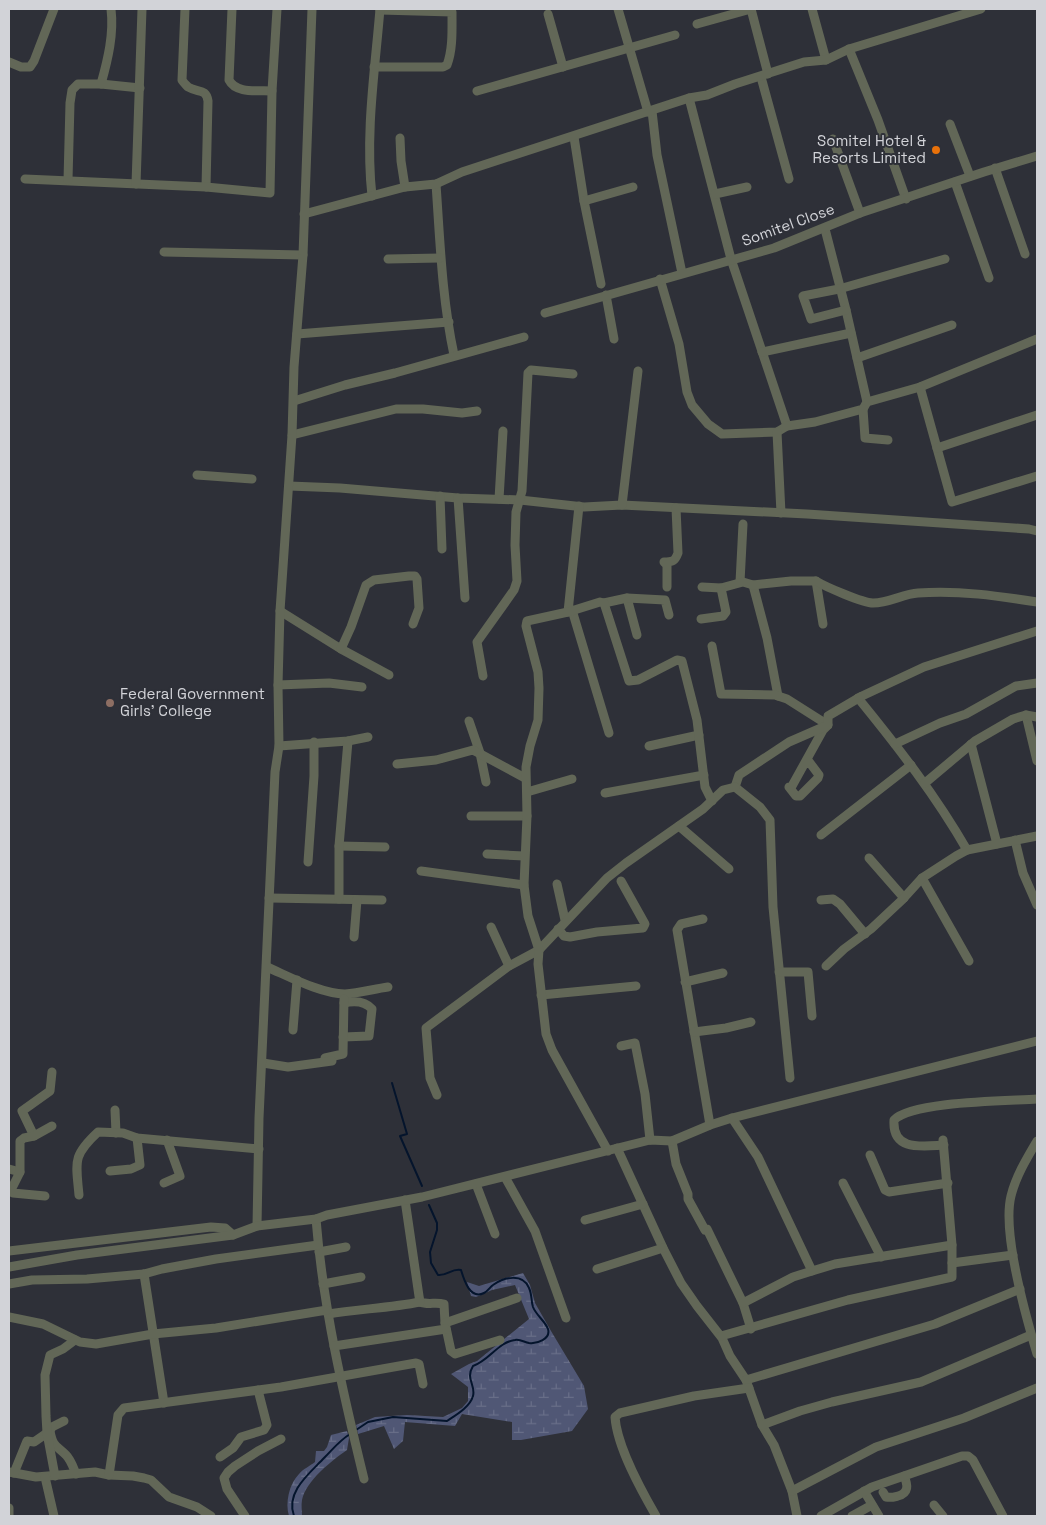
<svg xmlns="http://www.w3.org/2000/svg" width="1046" height="1525" font-family="'Space Grotesk',sans-serif">
  <defs>
    <pattern id="wetland-marsh" width="20" height="14" patternUnits="userSpaceOnUse" patternTransform="scale(1.25)"><rect width="20" height="14" fill="#505775"/><path d="M1 5h8M5 5V1M11 12h8M15 12V8" fill="none" stroke="#686e88"/></pattern>
  </defs>
  <rect width="100%" height="100%" fill="#2e3038"/>
  <!-- wetland -->
  <g fill="url(#wetland-marsh)">
    <polygon points="523,1273 530,1285 535,1303 551,1331 584,1386 588,1409 572,1431 521,1440 512,1440 512,1422 462,1414 455,1426 405,1422 403,1441 394,1449 384,1426 358,1434 356,1425 375,1417 407,1415 443,1417 462,1408 468,1401 468,1387 451,1374 469,1364 477,1361 529,1319 515,1285 492,1290 476,1297 471,1296 467,1282 479,1286"/>
    <path d="M347 1431 349 1438 347 1450C331 1461 306 1481 302 1500 301 1505 302 1511 302 1516H289C285 1503 289 1484 299 1474 303 1469 310 1466 315 1462L316 1451H324L327 1447 331 1435Z"/>
  </g>
  <g fill="none" stroke-linecap="round" stroke-linejoin="round">
    <!-- stream -->
    <g stroke="#04142c" stroke-width="2">
      <polyline points="392,1083 407,1134 400,1136 422,1186"/>
      <path d="M356 1430 368 1422 393 1417 447 1421C456 1415 470 1407 473 1396 476 1385 465 1379 473 1366 489 1361 498 1342 515 1340 520 1339 524 1342 529 1343 537 1344 551 1339 548 1329 545 1321 536 1315 533 1307 531 1301 532 1294 529 1288 523 1273 504 1277 493 1285 490 1287 488 1291 484 1293 470 1300 464 1280 461 1270 452 1268 447 1276 438 1275L431 1263 430 1252 437 1230V1223L429 1205"/>
      <path d="M294 1516C285 1492 310 1473 324 1458 334 1448 339 1441 350 1434"/>
    </g>
    <!-- minor -->
    <g stroke="#626757" stroke-width="9">
      <path d="M185 9 182 80C183 82 187 86 188 87 198 93 206 88 208 101L206 187"/>
      <path d="M232 9 229 80C236 94 258 90 272 91"/>
      <polyline points="618,9 648,112"/>
      <polyline points="751,9 768,74"/>
      <polyline points="812,9 826,60"/>
      <polyline points="548,14 563,67"/>
      <polyline points="697,24 751,9"/>
      <polyline points="849,49 878,120 906,199"/>
      <polyline points="9,62 21,67 30,67 34,61 54,9"/>
      <path d="M374 67H443L447 65C453 49 452 30 452 12L380 10"/>
      <polyline points="761,77 789,179"/>
      <path d="M101 84C108 59 114 34 111 9"/>
      <polyline points="477,91 675,35"/>
      <polyline points="689,98 731,259 787,426"/>
      <polyline points="652,111 657,155 682,273"/>
      <polyline points="950,124 970,176"/>
      <polyline points="574,137 584,201 601,284"/>
      <polyline points="400,138 401,161 405,187"/>
      <polyline points="833,139 860,213"/>
      <polyline points="995,168 1025,254"/>
      <polyline points="25,179 206,187 270,193 272,91 277,9"/>
      <polyline points="68,180 70,103 72,90 78,84 101,84 140,88"/>
      <polyline points="955,182 989,278"/>
      <polyline points="136,184 142,9"/>
      <path d="M436 184C440 241 442 299 454 355"/>
      <polyline points="715,194 747,187"/>
      <path d="M372 196C365 134 375 70 380 9"/>
      <polyline points="584,201 633,187"/>
      <polyline points="304,214 405,187 436,184 462,172 689,98 707,95 735,84 804,62 826,60 849,49 981,9"/>
      <polyline points="825,229 846,310 867,402"/>
      <polyline points="164,252 303,255"/>
      <polyline points="388,259 440,258"/>
      <polyline points="660,279 679,344 687,392 692,405 708,424 722,434 777,432 787,426 815,422 863,409 867,402 920,387 1037,339"/>
      <polyline points="606,295 614,339"/>
      <polyline points="846,310 811,319 803,296 839,289 945,259"/>
      <polyline points="545,313 774,248 860,213 984,172 1037,156"/>
      <polyline points="297,334 449,322"/>
      <polyline points="762,352 851,333"/>
      <polyline points="857,358 952,325"/>
      <polyline points="920,387 952,502 1037,476"/>
      <polyline points="294,401 345,385 395,373 524,337"/>
      <polyline points="863,409 865,438 888,440"/>
      <polyline points="777,432 781,513"/>
      <polyline points="292,435 396,409 423,409 462,413 477,411"/>
      <polyline points="937,448 1037,415"/>
      <polyline points="197,475 252,479"/>
      <polyline points="289,486 340,488 458,498 520,500 584,507 622,505 807,514 1029,529 1037,531"/>
      <polyline points="440,496 442,549"/>
      <polyline points="458,498 465,598"/>
      <polyline points="499,499 503,431"/>
      <polyline points="622,505 638,371"/>
      <polyline points="816,581 823,624"/>
      <polyline points="740,582 743,524"/>
      <polyline points="753,585 767,638 778,696"/>
      <path d="M667 587V565L664 562C673 562 675 561 678 553L676 508"/>
      <path d="M702 587 721 588 743 582 753 585 791 581H816C826 587 863 603 873 603 889 603 903 594 918 593 959 590 998 596 1037 602"/>
      <polyline points="627,598 637,635"/>
      <polyline points="604,603 627,598 665,600 669,615"/>
      <polyline points="572,610 609,733"/>
      <polyline points="280,611 341,649 389,675"/>
      <polyline points="568,612 579,506"/>
      <polyline points="701,619 723,616 726,612 721,588"/>
      <polyline points="712,646 721,694 775,695 787,699 828,725 823,730 792,786 789,787 796,796 800,796 818,778 819,775 807,759"/>
      <polyline points="341,649 351,627 366,585 374,580 409,576 415,576 417,579 419,608 413,624"/>
      <polyline points="483,676 477,642 514,590 517,581 515,545 516,512 522,491 528,373 531,370 573,374"/>
      <polyline points="278,685 329,683 362,687"/>
      <path d="M858 698C898 747 936 796 967 850"/>
      <polyline points="1026,715 1037,761"/>
      <polyline points="469,721 480,753 486,782"/>
      <polyline points="895,744 940,723 966,714 1016,686 1037,683"/>
      <polyline points="971,744 997,844"/>
      <polyline points="279,746 348,741 368,737"/>
      <polyline points="649,746 699,735"/>
      <polyline points="397,764 436,760 473,750 525,778"/>
      <polyline points="925,783 975,741 1013,719 1026,715 1037,717"/>
      <polyline points="735,787 739,775 789,742 828,725 828,716 862,696 924,667 1037,631"/>
      <polyline points="735,787 760,807 770,820 773,907 790,1078"/>
      <polyline points="527,792 572,779"/>
      <polyline points="605,793 704,775"/>
      <polyline points="471,816 527,816"/>
      <polyline points="679,826 729,869"/>
      <polyline points="821,835 911,765"/>
      <polyline points="1015,840 1023,873 1037,905"/>
      <polyline points="339,846 385,847"/>
      <polyline points="487,854 524,856"/>
      <polyline points="869,858 904,898"/>
      <polyline points="308,862 314,776 314,742"/>
      <polyline points="421,871 524,885"/>
      <polyline points="922,878 969,961"/>
      <polyline points="557,884 565,920"/>
      <polyline points="269,898 382,900"/>
      <polyline points="339,899 339,846 348,741"/>
      <polyline points="821,900 833,899 840,904 865,934"/>
      <polyline points="703,919 681,924 677,930 710,1125"/>
      <polyline points="491,927 509,966"/>
      <polyline points="558,929 564,936 570,937 597,932 643,928 645,924 621,881"/>
      <polyline points="354,937 357,900"/>
      <polyline points="826,966 844,949 871,929 902,900 922,878 956,856 967,850 1037,836"/>
      <path d="M267 967C288 976 321 994 345 994 359 993 374 989 388 987"/>
      <polyline points="779,972 808,972 812,1016"/>
      <polyline points="685,982 723,973"/>
      <polyline points="541,995 636,986"/>
      <polyline points="293,1030 297,980"/>
      <polyline points="694,1032 726,1028 751,1022"/>
      <path d="M343 1037 369 1036 372 1009C365 1001 353 1001 344 1003"/>
      <polyline points="621,1046 635,1043 645,1094 650,1140"/>
      <polyline points="325,1058 343,1054 344,999"/>
      <polyline points="263,1063 288,1067 332,1061"/>
      <polyline points="437,1095 430,1078 426,1028 509,966 539,950 607,878 626,863 703,809 723,790 735,787"/>
      <polyline points="115,1110 116,1133"/>
      <polyline points="732,1118 758,1157 812,1271"/>
      <polyline points="34,1136 22,1111 50,1091 52,1072"/>
      <polyline points="672,1141 676,1164 688,1194 688,1199 705,1230 707,1229 743,1303 751,1329"/>
      <path d="M1037 1141C1027 1158 1016 1176 1011 1196 1002 1232 1026 1317 1037 1354"/>
      <path d="M944 1145C923 1146 892 1152 894 1120 912 1101 1009 1101 1037 1099"/>
      <polyline points="617,1148 663,1248 681,1283 697,1306 722,1338 730,1356 746,1380 762,1425 774,1445 792,1491 797,1516"/>
      <polyline points="608,1151 552,1050 546,1034 538,964 539,950 528,916 524,885 527,816 526,767 530,746 538,720 539,688 538,672 526,626 527,621 568,612 600,602 604,603 629,681 638,680 677,660 682,661 697,720 705,787 712,801"/>
      <polyline points="870,1155 885,1190 889,1192 948,1183"/>
      <polyline points="9,1169 20,1172"/>
      <polyline points="110,1171 131,1169 140,1165 137,1138"/>
      <polyline points="505,1177 535,1231 566,1318"/>
      <polyline points="164,1183 180,1176 167,1140"/>
      <polyline points="843,1183 881,1257"/>
      <polyline points="476,1184 495,1234"/>
      <path d="M79 1195C76 1162 72 1156 98 1132L123 1133 137 1138 259 1149"/>
      <polyline points="45,1196 13,1193 11,1190 20,1172 20,1141 24,1138 34,1136 52,1126"/>
      <path d="M405 1200 419 1296 420 1302C427 1305 436 1302 444 1304L445 1323 451 1351 455 1354 500 1340"/>
      <path d="M316 1219C323 1307 343 1393 364 1479"/>
      <polyline points="585,1220 643,1204"/>
      <polyline points="257,1226 259,1118 275,772 279,746 278,685 280,611 292,435 294,367 303,255 312,9"/>
      <polyline points="9,1251 211,1227 225,1228 233,1235"/>
      <polyline points="319,1252 346,1247"/>
      <polyline points="952,1263 1013,1255"/>
      <polyline points="9,1267 77,1255 233,1235 257,1226 316,1219 327,1215 422,1197 650,1140 672,1141 710,1125 732,1118 1037,1041"/>
      <polyline points="597,1269 663,1248"/>
      <polyline points="144,1274 164,1403"/>
      <polyline points="9,1284 32,1280 87,1279 144,1274 162,1269 216,1259 318,1245"/>
      <polyline points="323,1284 361,1277"/>
      <polyline points="743,1303 793,1277 812,1271 835,1264 952,1245"/>
      <path d="M328 1314C358 1309 390 1308 420 1302"/>
      <polyline points="9,1317 43,1324 80,1342 96,1344 153,1334 216,1328 327,1310"/>
      <polyline points="445,1323 517,1298"/>
      <polyline points="721,1336 848,1300 952,1277 952,1245 943,1140"/>
      <polyline points="334,1346 446,1329"/>
      <polyline points="746,1380 935,1324 1020,1289"/>
      <path d="M64 1421 52 1427 50 1431C53 1447 56 1445 66 1455 71 1460 73 1467 76 1474"/>
      <polyline points="762,1425 800,1411 832,1402 921,1382 1031,1335"/>
      <polyline points="220,1457 233,1448 241,1437 264,1430 267,1425 258,1390"/>
      <polyline points="9,1472 36,1477 95,1472 109,1475 133,1476 144,1478 151,1480 169,1497 197,1507 211,1516"/>
      <polyline points="14,1473 27,1441 34,1442 47,1433"/>
      <polyline points="109,1475 118,1415 124,1408 281,1387 416,1363 419,1364 423,1384"/>
      <polyline points="55,1476 47,1433 46,1416 45,1375 50,1355 63,1349 75,1340"/>
      <polyline points="45,1477 54,1516"/>
      <polyline points="792,1491 876,1447 964,1418 1037,1388"/>
      <polyline points="864,1491 879,1516"/>
      <path d="M883 1492 886 1497C891 1498 894 1497 898 1496 909 1493 908 1485 904 1476"/>
      <polyline points="934,1505 943,1516"/>
      <polyline points="9,1508 9,1516"/>
      <polyline points="245,1516 227,1489 224,1478 228,1472 235,1466 258,1451 281,1439"/>
      <path d="M656 1516C641 1490 617 1447 615 1417L620 1413 694 1396 749 1388"/>
      <polyline points="821,1516 872,1487 962,1456 968,1456 973,1460 1003,1516"/>
      <polyline points="852,1516 872,1505"/>
    </g>
  </g>
  <!-- markers -->
  <circle fill="#e8710a" stroke="#2e3038" stroke-width="2" cx="936" cy="150" r="5"/>
  <circle fill="#8d6e63" stroke="#2e3038" stroke-width="2" cx="110" cy="703" r="5"/>
  <g text-anchor="middle" stroke-width="4" stroke-linejoin="round" paint-order="stroke">
    <!-- poi labels -->
    <g font-size="15" fill="#d2d3d8" stroke="#2e3038" text-anchor="end">
      <text x="926" y="146">Somitel Hotel &amp;<tspan x="926" dy="17">Resorts Limited</tspan></text>
      <text x="120" y="699" text-anchor="start">Federal Government<tspan x="120" dy="17">Girls' College</tspan></text>
    </g>
    <!-- street labels -->
    <g font-size="15" fill="#d2d3d8" stroke="#2e3038">
      <text transform="translate(788 225) rotate(-20)" y="5">Somitel Close</text>
    </g>
  </g>
  <!-- border -->
  <rect width="1046" height="1525" fill="none" stroke="#d2d3d8" stroke-width="20"/>
</svg>
